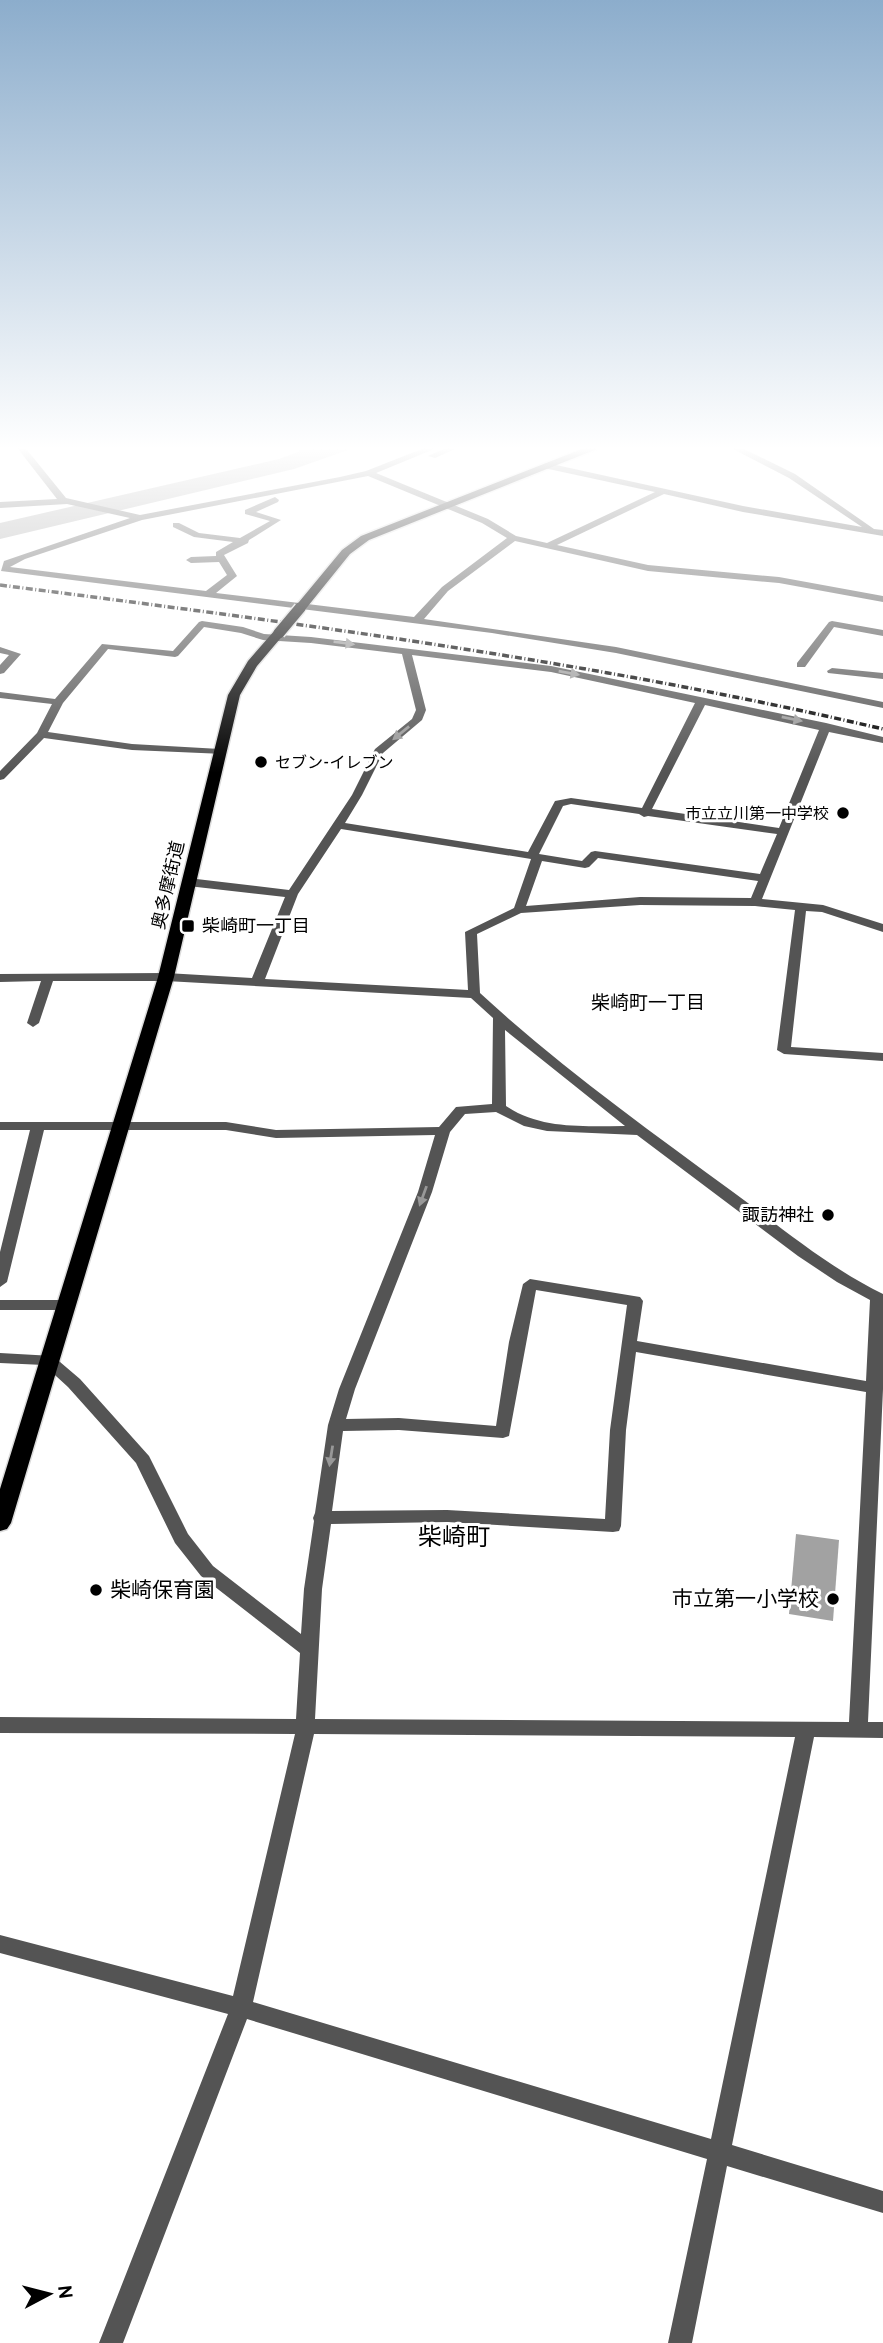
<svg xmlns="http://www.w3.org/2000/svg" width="883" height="2343" font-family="Overpass,'Noto Sans JP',sans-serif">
  <rect width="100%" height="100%" fill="#fff"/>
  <!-- water -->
  <polygon fill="#a2a2a2" points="796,1534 839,1540 833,1621 789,1614"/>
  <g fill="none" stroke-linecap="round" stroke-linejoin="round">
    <!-- stream -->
    <polyline stroke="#a2a2a2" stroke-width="4.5" points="301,447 302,458"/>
    <!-- river -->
    <polygon fill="#a2a2a2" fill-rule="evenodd" points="317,445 352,445 348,450 294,469 0,539 0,523 279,459"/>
    <defs>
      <g id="primary">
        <polygon points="592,445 607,445 369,540 350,554 304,611 294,608 342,550 361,536"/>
        <polygon points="275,630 285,633 257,666 240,695 174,977 11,1523 7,1529 0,1531 0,1489 158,977 228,695 248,661"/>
      </g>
    </defs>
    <!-- primary casing -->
    <use href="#primary" stroke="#dbdbdb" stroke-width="3"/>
    <!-- street -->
    <g fill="#545454" fill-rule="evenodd">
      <path d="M15 445H23L66 498 140 515 340 477 366 471 432 445H444L376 473 488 519 516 536 547 543 655 492 544 468V464L547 463 743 506 862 527 789 478 725 445H736L795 474 874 529 883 530V536L743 512 664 494 557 545 648 565 779 577 883 596V602L779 583 648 571 515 541 448 591 424 619 616 647 883 702V708L616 653 492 633 1 571 4 561 130 518 67 504 0 508V502L57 499ZM368 476 482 523 507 538 442 587 414 617 216 593 237 576 224 555 248 543 249 540 281 520 256 512 278 502 279 500 275 497 245 510V514L270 521 240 538 199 533 179 523H173V527L194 537 233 542 216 552V556L191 557 186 560 191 563 219 562 227 575 206 591 10 567 25 559 142 520Z"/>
      <polygon points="452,445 464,445 435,458 428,456"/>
      <path d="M202 621 243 627 264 634 311 637 551 666 826 723 883 737V743L829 732 762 899 823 905 883 924V932L822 912 806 911 791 1047 883 1053V1061L784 1054 777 1050 795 910 755 906 640 905 521 913 477 934 480 993C559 1066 646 1128 733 1192 782 1228 828 1267 883 1294V1389L868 1722H883V1738L814 1737 732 2145 883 2191V2213L727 2166 692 2343H668L707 2159 247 2019 123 2343H99L228 2014 0 1953V1935L233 1996 295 1734 0 1733V1717L296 1719 300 1653 201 1576 175 1543 136 1463 68 1387 44 1365 0 1363V1353L53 1356 80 1379 149 1456 188 1534 213 1566 301 1634 304 1589 314 1521 313 1518 315 1513 328 1425 339 1389 418 1192 435 1135 276 1138 226 1130H44L7 1282 0 1287V1252L30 1130H0V1122H226L276 1130 439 1127 456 1107 492 1104 493 1018 471 998 166 981H53L39 1023 33 1027 27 1023 41 981 0 982V974L166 973 252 978 285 897 188 886 182 882 188 878 289 890 352 795 375 749 412 719 416 710 402 654 311 643 263 640 241 633 204 627 178 656 175 657 108 649 63 703 48 732 132 744 220 749 225 752 224 754 132 750 44 738 4 779 0 780V771L37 733 52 704 0 698V692L55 699 102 644 173 651 199 622ZM412 655 551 672 695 703 642 808 571 798 555 801 528 852 345 823 362 795 383 753 422 720 426 710ZM705 705 819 730 779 828 652 809ZM571 804 639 814 644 817 648 816 777 834 760 874 595 851 591 852 582 861 539 854 563 806ZM341 829 531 859 514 908 465 932 468 990 265 979 298 894ZM598 858 758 881 751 898 640 897 526 906 542 861 585 868 589 867ZM505 1030 625 1126C585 1126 541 1130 506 1106ZM496 1112 524 1126 547 1131 637 1135 798 1256 837 1282 870 1300 866 1381 637 1341 643 1301 640 1297 530 1279 523 1284 509 1342 496 1426 399 1418 346 1419 355 1389 432 1192 450 1132 465 1114ZM536 1290 627 1305 610 1430 605 1519 447 1510 332 1511 343 1431 399 1430 503 1438 509 1436ZM636 1352 866 1392 849 1722 315 1719 322 1589 331 1524 447 1522 613 1532 619 1531 621 1526 626 1430ZM314 1734 795 1737 711 2139 253 2002Z"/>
      <polygon points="832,621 883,630 883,636 834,627 805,667 797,667 797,663 829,622"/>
      <polygon points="0,647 21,654 4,673 0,674 0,665 9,655 0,653"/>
      <polygon points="832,668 883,673 883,679 828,673 827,671"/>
      <polygon points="0,1300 64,1300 69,1301 72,1305 69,1309 64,1310 0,1310"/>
    </g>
    <!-- primary -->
    <use href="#primary" fill="#000" fill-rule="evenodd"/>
    <!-- rail -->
    <path stroke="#000" stroke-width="3.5" stroke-dasharray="7 2.5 1 2.5" stroke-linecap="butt" d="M0 585C296 623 592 661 883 729"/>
    <defs>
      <polyline id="primary-bridge" points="279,633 300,608"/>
    </defs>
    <!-- primary-bridge casing -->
    <use href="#primary-bridge" stroke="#dbdbdb" stroke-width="14" stroke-linecap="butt"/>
    <!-- primary-bridge -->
    <use href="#primary-bridge" stroke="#000" stroke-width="11"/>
  </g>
  <!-- one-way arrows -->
  <defs><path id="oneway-solid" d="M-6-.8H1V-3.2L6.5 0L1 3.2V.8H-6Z" transform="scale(1.75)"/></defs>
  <g fill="#989898">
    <use href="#oneway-solid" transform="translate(344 643) rotate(7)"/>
    <use href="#oneway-solid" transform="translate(569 673) rotate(10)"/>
    <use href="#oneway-solid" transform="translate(792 719) rotate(12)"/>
    <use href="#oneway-solid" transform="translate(401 733) rotate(141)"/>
    <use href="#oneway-solid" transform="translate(423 1196) rotate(110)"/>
    <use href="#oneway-solid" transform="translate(331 1456) rotate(99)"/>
  </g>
  <!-- sky -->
  <linearGradient id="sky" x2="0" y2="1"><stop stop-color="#8cadcc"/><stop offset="0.58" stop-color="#fff"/><stop offset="1" stop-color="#fff" stop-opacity="0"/></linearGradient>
  <rect width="883" height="773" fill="url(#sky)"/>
  <!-- markers -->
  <g fill="#000" stroke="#fff" stroke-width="2.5">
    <circle cx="261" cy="762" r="7"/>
    <circle cx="843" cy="813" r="7"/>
    <rect x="181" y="919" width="14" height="14" rx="3.5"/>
    <circle cx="828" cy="1215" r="7"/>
    <circle cx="96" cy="1590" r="7"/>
    <circle cx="833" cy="1599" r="7"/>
  </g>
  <g text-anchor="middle" stroke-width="6" stroke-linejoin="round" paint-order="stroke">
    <!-- far-poi labels -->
    <g font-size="16" fill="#000" stroke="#fff" text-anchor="start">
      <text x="275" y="768">セブン-イレブン</text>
      <text x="829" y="819" text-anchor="end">市立立川第一中学校</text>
    </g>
    <!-- street labels -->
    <g font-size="18" fill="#000" stroke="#fff">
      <text transform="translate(168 885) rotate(-77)" y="6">奥多摩街道</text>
    </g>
    <!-- poi labels -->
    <g font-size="18" fill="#000" stroke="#fff" text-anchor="start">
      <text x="202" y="932">柴崎町一丁目</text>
      <text x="814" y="1221" text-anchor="end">諏訪神社</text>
    </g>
    <!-- neighbourhood labels -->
    <g font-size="19" fill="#000" stroke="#fff">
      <text x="648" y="1009">柴崎町一丁目</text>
    </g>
    <!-- near-poi labels -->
    <g font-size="21" fill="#000" stroke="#fff" text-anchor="start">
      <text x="110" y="1597">柴崎保育園</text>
      <text x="819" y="1606" text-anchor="end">市立第一小学校</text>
    </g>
    <!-- near-quarter labels -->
    <g font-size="24" fill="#000" stroke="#fff">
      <text x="454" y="1545">柴崎町</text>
    </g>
  </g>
  <!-- north arrow -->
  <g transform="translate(49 2294) rotate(83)" stroke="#ffffff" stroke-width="5" paint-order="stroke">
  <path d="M0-5L12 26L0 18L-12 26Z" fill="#000000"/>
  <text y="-10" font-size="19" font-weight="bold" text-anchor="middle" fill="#000000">N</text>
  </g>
</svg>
